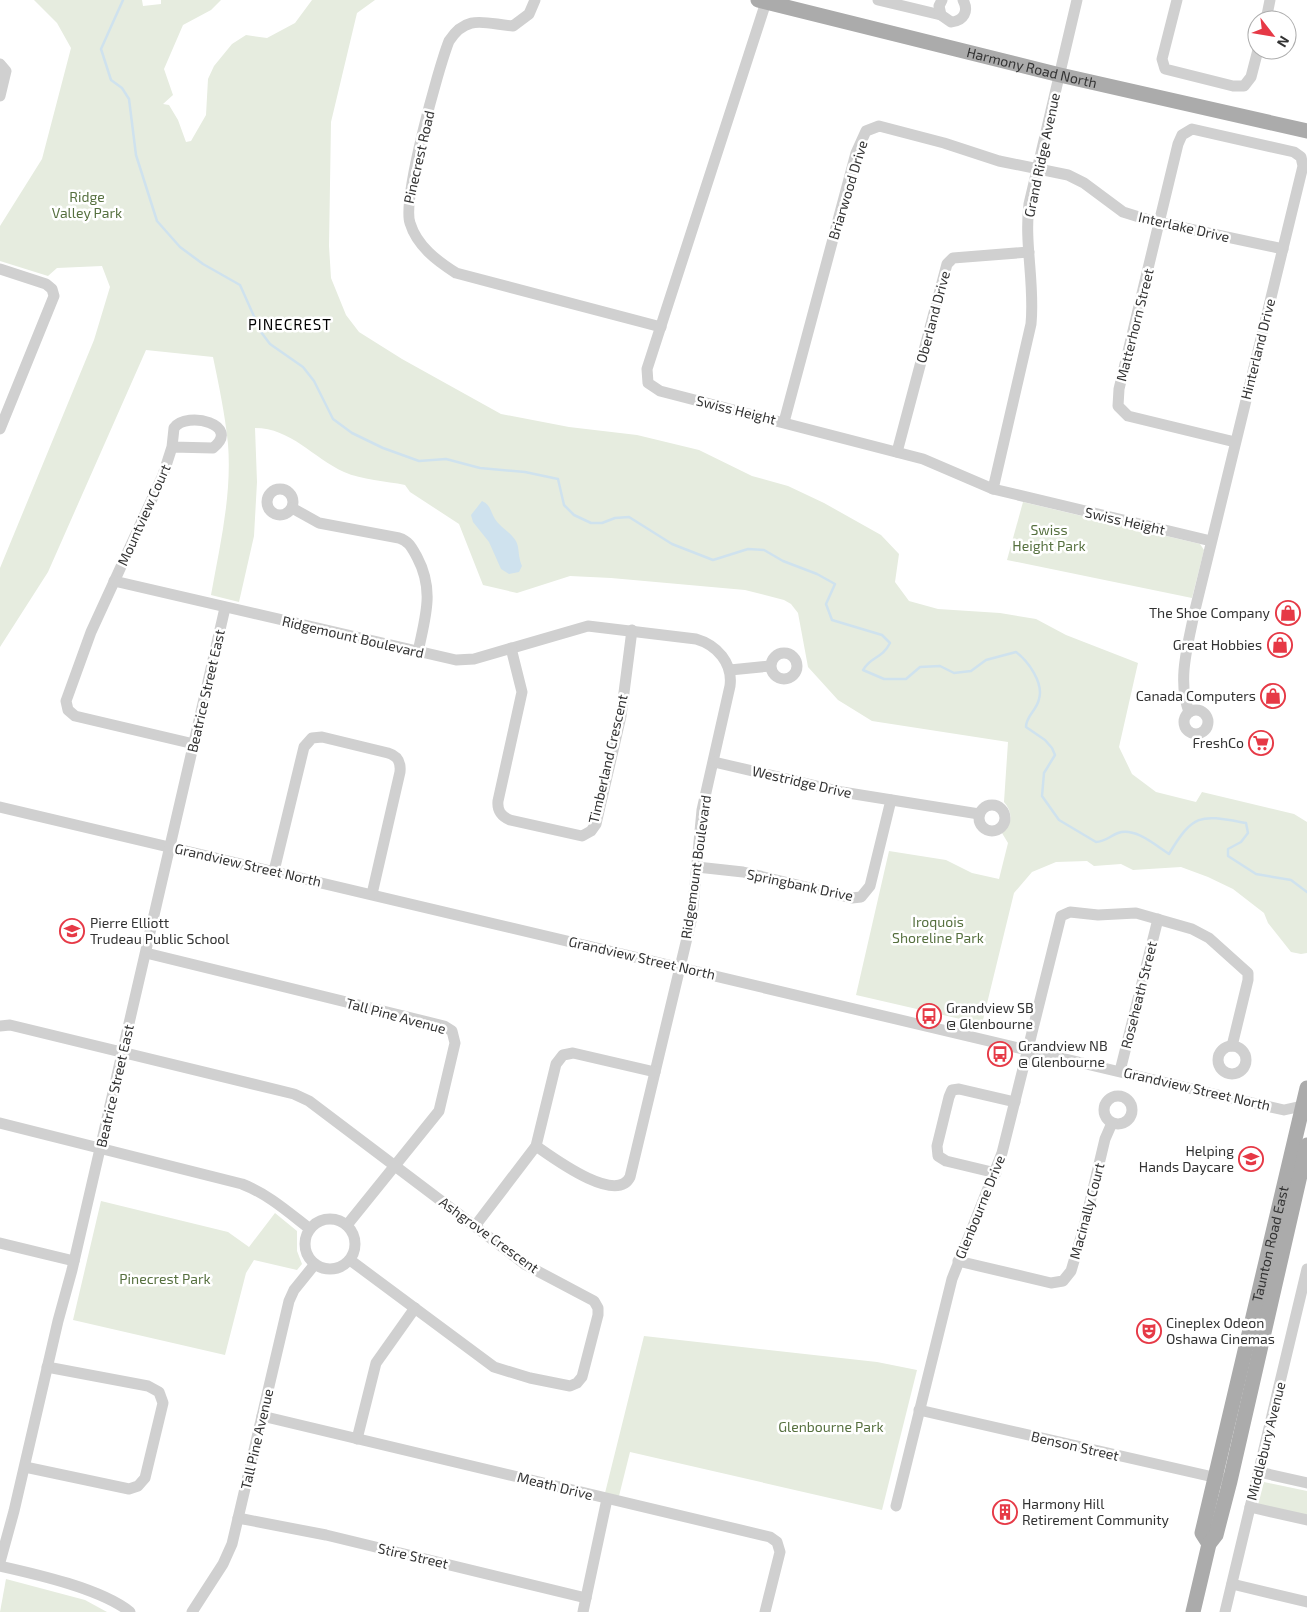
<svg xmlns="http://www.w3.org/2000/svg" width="1307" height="1612" font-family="'Exo 2',sans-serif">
  <rect width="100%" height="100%" fill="#fff"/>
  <!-- green -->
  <g fill="#e6ecdf">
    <path d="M34 0H142L143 6 161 4V0H221L211 10 183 25 164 69 173 95 163 104 169 105 178 120 186 142 191 141 206 115 208 79 214 66 232 44 246 35 267 38 295 23 312 0H375L357 13 331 122 329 246 331 278 346 315 359 332 402 359 501 414 569 427 637 435 699 450 752 476 788 486 824 503 881 535 899 554 895 582 909 601 938 609 1000 613 1036 619 1066 635 1138 663 1119 747 1132 774 1156 792 1196 802 1202 792 1294 814 1307 822V953L1301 954 1291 952 1268 923 1264 913 1233 889 1208 877 1181 867 1133 870 1121 864 1094 866 1087 861 1056 862 1032 872 1014 893 982 1024 856 995 889 851 946 860 972 873 999 879 1008 843 1002 833C1013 822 1013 813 1004 802L1008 742 872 721 838 700 808 667 798 613 791 604 784 600 745 590 611 578 570 576 517 593 483 585 459 524 410 492 405 485C386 481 362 480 344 472 313 458 291 428 255 428L257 482 254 536 239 602 211 595C220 545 232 495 228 444 225 414 219 386 213 357L146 350 48 572 0 647V568L94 340 110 287 102 266 57 268 48 276 0 261V226L42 159 71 48 57 23Z"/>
    <polygon points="1023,502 1200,544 1204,550 1192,598 1007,560"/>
    <polygon points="101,1201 228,1232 249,1247 275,1213 297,1231 297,1251 302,1264 297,1270 254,1260 246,1273 225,1355 73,1320"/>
    <polygon points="644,1336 877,1362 917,1370 882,1510 630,1452 619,1496 605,1493"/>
    <polygon points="1264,1482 1307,1491 1307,1518 1258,1505"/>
    <polygon points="6,1579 85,1600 107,1612 0,1612"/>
  </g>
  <!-- water -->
  <path fill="#cfe2ee" d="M482 501C491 505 490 511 495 519 501 529 516 534 518 547 519 553 519 559 522 566L519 572 509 574 501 569 489 542 473 522 471 515Z"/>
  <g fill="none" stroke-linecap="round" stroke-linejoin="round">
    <!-- stream -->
    <path stroke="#cfe2ee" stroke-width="2.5" d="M123 0 101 49 111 80 122 88 129 99 136 155 157 221 180 247 203 264 240 285 261 332 270 344 303 367 314 381 333 419 352 433 383 448 419 461 446 459 480 468 525 472 558 479 564 505 574 515 591 523H602L615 518 629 517 672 544 713 560 748 549 764 550 783 561 817 574 835 584 826 604 832 620 882 635 890 643C882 659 871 656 863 670L884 679H906L920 667 940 666 954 673 971 671 986 660 1016 652C1028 661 1044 683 1039 699 1037 710 1026 716 1026 727L1045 740 1052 748 1055 755 1044 773 1042 796 1059 820 1096 842C1105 842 1110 836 1118 833 1135 827 1155 845 1169 854 1194 812 1201 815 1246 823L1248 833 1241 842 1228 849V856L1256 874 1291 880 1307 892"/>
    <!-- minor -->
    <g stroke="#d0d0d0" stroke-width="11">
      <path d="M535 0 529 14 513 26C486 24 467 13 449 41 438 69 402 200 410 223 417 246 437 261 456 273L661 327"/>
      <polyline points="878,0 941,15"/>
      <path d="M942 0 939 6 941 15 951 22C964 21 969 11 963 0"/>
      <polyline points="1177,0 1162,59 1165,69 1233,86 1244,86 1251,77 1258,50"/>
      <polyline points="766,2 647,369 648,383 660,391 923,459 993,489 1211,541"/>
      <polyline points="1266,20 1270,0"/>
      <polyline points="0,64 6,71 0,96"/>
      <polyline points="0,269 46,284 52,289 54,296 0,429"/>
      <polyline points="784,422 856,153 866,131 879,126 944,143 999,161 1068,175 1084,183 1123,212 1152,221 1283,249"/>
      <path d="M172 447 213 448C242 425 187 410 174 428L172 447 163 475 91 632 66 701 68 710 75 716 194 744"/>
      <polyline points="897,452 947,264 953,258 1029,252"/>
      <circle cx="280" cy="502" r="13"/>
      <path d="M993 489 1031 324C1035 284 1024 244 1029 204L1077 0"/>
      <path d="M292 508 319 523 399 538C409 541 412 548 417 557 435 591 425 617 418 652"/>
      <path d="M114 581 456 660 474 659 588 626 696 639C717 645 733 663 730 686L702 810 692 917 630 1177C616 1205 552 1157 536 1146"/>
      <path d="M511 648 522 692 498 801C497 811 501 816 510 820L582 836 591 831 596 824 621 716 632 630"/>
      <circle cx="784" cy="666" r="13"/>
      <polyline points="730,670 770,666"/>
      <circle cx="1196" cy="722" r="12"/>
      <path d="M1189 712C1177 680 1188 645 1194 614L1303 166 1301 157 1294 152 1192 129 1182 135 1178 144 1119 389 1118 406 1128 416 1235 442"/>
      <polyline points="714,762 842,792 979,814"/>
      <circle cx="992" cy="818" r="13"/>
      <polyline points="0,807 1226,1097 1284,1110 1302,1106 1307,1108"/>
      <polyline points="697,867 743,872 852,898 861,897 870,886 891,800"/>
      <path d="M274 871 304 747 312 738 322 737 388 753C398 756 401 762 400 772L372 894"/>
      <polyline points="146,953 444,1026 452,1031 455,1043 439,1111 347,1225"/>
      <polyline points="0,1026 10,1025 294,1094 309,1101 526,1265 594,1301 598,1308 598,1315 582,1377 577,1383 570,1386 530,1378 494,1367 350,1260"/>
      <circle cx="1232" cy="1060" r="14"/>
      <polyline points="1120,1071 1158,919"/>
      <circle cx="1118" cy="1110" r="14"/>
      <path d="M0 1123 242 1184C268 1194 288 1212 310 1229"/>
      <polyline points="996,1173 946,1161 938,1156 937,1146 949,1097 952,1090 959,1089 1015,1102"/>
      <circle cx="330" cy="1244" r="25"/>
      <polyline points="475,1226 536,1146 556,1064 563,1055 573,1053 655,1072"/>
      <polyline points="0,1243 74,1261"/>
      <polyline points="958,1261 1051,1283 1063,1281 1071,1271 1084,1227 1105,1139 1112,1123"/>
      <polyline points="919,1410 1222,1479"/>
      <polyline points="262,1416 770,1537 777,1542 780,1552 765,1612"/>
      <polyline points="357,1439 376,1363 415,1308"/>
      <polyline points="25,1467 129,1489 138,1486 145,1478 163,1403 159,1392 148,1386 47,1367"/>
      <polyline points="1259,1472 1307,1483"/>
      <polyline points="896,1506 952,1279 1002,1153 1061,916 1070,912 1098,915 1136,913 1192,929 1209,938 1248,973 1248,980 1232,1046"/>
      <polyline points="1250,1507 1307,1520"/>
      <polyline points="238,1518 326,1535 586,1598"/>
      <polyline points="0,1562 14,1511 58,1321 72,1270 225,608"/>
      <path d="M0 1566C36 1574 102 1589 130 1612"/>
      <polyline points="1232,1584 1307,1602"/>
      <polyline points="192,1612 223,1564 232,1544 289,1301 294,1290 315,1264"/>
      <polyline points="583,1612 607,1499"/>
      <polyline points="1225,1612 1307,1269"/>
    </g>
    <!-- major -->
    <g stroke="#ababab" stroke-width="15">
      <path id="s1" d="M758 0 1060 75 1307 131"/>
      <path id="s2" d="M1209 1544 1202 1533 1307 1088"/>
      <polyline points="1193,1612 1209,1544 1216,1535 1230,1481 1307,1145"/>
    </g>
  </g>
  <!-- icons -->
  <defs>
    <symbol id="shop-ring" viewBox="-11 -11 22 22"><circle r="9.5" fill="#fff" stroke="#e63946" stroke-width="1.5"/><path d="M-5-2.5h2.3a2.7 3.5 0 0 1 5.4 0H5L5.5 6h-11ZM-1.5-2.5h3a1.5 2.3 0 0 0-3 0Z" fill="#e63946"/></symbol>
    <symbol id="supermarket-ring" viewBox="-11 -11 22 22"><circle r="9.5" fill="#fff" stroke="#e63946" stroke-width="1.5"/><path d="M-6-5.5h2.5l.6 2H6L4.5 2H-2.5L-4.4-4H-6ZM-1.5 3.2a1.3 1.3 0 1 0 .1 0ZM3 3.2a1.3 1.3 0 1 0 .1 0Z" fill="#e63946"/></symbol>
    <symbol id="school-ring" viewBox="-11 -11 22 22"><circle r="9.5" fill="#fff" stroke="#e63946" stroke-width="1.5"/><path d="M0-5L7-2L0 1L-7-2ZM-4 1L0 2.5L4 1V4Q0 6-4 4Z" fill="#e63946"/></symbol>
    <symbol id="bus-ring" viewBox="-11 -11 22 22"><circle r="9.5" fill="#fff" stroke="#e63946" stroke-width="1.5"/><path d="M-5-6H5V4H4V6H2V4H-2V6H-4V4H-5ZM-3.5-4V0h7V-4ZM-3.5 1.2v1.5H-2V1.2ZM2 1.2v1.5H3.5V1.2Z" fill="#e63946"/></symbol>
    <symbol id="theatre-ring" viewBox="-11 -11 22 22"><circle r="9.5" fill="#fff" stroke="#e63946" stroke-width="1.5"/><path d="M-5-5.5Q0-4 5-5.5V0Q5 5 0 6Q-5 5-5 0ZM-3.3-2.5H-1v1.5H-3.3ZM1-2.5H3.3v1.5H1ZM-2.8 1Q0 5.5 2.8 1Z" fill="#e63946"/></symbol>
    <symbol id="building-ring" viewBox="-11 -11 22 22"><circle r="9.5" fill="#fff" stroke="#e63946" stroke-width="1.5"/><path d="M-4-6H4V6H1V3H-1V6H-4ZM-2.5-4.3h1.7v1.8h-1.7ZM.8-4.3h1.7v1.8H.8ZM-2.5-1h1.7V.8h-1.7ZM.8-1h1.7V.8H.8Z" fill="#e63946"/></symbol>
  </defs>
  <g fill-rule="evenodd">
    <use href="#shop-ring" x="1274" y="599" width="28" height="28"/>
    <use href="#shop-ring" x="1266" y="631" width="28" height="28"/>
    <use href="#shop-ring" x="1259" y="682" width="28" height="28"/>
    <use href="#supermarket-ring" x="1247" y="729" width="28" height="28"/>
    <use href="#school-ring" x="58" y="917" width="28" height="28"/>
    <use href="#bus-ring" x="915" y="1002" width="28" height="28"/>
    <use href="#bus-ring" x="986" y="1040" width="28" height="28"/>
    <use href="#school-ring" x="1237" y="1145" width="28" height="28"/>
    <use href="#theatre-ring" x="1135" y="1317" width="28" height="28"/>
    <use href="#building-ring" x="991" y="1498" width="28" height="28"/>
  </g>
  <g text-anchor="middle" stroke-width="5" stroke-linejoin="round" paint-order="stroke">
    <!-- street labels -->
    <g font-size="14" fill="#333" stroke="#fff">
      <text dy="5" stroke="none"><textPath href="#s1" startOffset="282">Harmony Road North</textPath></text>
      <text transform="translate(1042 155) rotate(-78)" y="5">Grand Ridge Avenue</text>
      <text transform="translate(419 157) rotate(-77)" y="5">Pinecrest Road</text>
      <text transform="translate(848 190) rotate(-73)" y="5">Briarwood Drive</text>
      <text transform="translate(1184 227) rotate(13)" y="5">Interlake Drive</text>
      <text transform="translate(933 317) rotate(-75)" y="5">Oberland Drive</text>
      <text transform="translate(1135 325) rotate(-76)" y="5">Matterhorn Street</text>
      <text transform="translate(1258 349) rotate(-76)" y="5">Hinterland Drive</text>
      <text transform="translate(736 410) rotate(14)" y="5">Swiss Height</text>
      <text transform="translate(144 515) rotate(-66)" y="5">Mountview Court</text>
      <text transform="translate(1125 521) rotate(13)" y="5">Swiss Height</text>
      <text transform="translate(353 637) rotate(13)" y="5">Ridgemount Boulevard</text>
      <text transform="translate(206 691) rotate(-77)" y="5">Beatrice Street East</text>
      <text transform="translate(608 759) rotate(-77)" y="5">Timberland Crescent</text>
      <text transform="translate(802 782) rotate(13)" y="5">Westridge Drive</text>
      <text transform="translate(248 865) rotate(13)" y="5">Grandview Street North</text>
      <text transform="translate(696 867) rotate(-82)" y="5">Ridgemount Boulevard</text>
      <text transform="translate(800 885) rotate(12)" y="5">Springbank Drive</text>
      <text transform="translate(642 958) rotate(13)" y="5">Grandview Street North</text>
      <text transform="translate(1139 995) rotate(-76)" y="5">Roseheath Street</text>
      <text transform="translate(396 1016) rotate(15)" y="5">Tall Pine Avenue</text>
      <text transform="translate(115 1086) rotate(-77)" y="5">Beatrice Street East</text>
      <text transform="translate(1197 1089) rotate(13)" y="5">Grandview Street North</text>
      <text transform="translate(980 1207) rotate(-68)" y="5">Glenbourne Drive</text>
      <text transform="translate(1087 1211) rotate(-75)" y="5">Macinally Court</text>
      <text transform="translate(489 1235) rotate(36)" y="5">Ashgrove Crescent</text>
      <text dy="5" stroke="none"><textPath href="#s2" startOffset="310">Taunton Road East</textPath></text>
      <text transform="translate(257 1439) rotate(-77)" y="5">Tall Pine Avenue</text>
      <text transform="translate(1266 1441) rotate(-76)" y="5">Middlebury Avenue</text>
      <text transform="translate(1075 1446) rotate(13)" y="5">Benson Street</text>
      <text transform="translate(555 1486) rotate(14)" y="5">Meath Drive</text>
      <text transform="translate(413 1556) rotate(13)" y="5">Stire Street</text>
    </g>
    <!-- park labels -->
    <g font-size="14" fill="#56703f" stroke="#fff">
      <text x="87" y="202">Ridge<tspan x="87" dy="16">Valley Park</tspan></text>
      <text x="1049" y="535">Swiss<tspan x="1049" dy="16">Height Park</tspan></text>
      <text x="938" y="927">Iroquois<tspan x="938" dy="16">Shoreline Park</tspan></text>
      <text x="165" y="1284">Pinecrest Park</text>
      <text x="831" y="1432">Glenbourne Park</text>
    </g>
    <!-- poi labels -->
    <g font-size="14" fill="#333" stroke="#fff" text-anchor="end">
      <text x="1270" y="618">The Shoe Company</text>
      <text x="1262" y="650">Great Hobbies</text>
      <text x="1256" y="701">Canada Computers</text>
      <text x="1244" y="748">FreshCo</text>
      <text x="90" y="928" text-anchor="start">Pierre Elliott<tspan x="90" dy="16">Trudeau Public School</tspan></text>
      <text x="946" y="1013" text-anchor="start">Grandview SB<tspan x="946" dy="16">@ Glenbourne</tspan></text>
      <text x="1018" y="1051" text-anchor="start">Grandview NB<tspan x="1018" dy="16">@ Glenbourne</tspan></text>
      <text x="1234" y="1156">Helping<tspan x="1234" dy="16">Hands Daycare</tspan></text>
      <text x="1166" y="1328" text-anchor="start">Cineplex Odeon<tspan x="1166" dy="16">Oshawa Cinemas</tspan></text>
      <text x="1022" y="1509" text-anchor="start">Harmony Hill<tspan x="1022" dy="16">Retirement Community</tspan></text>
    </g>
    <!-- neighbourhood labels -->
    <g font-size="15" letter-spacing="1" fill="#000" stroke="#fff">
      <text x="290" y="330">PINECREST</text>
    </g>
  </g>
  <!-- north arrow -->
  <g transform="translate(1272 35) rotate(121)"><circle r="24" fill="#ffffff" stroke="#adadad"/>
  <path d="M0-4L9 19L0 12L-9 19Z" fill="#e63946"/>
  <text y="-8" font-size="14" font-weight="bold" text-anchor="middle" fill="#333333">N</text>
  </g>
</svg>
